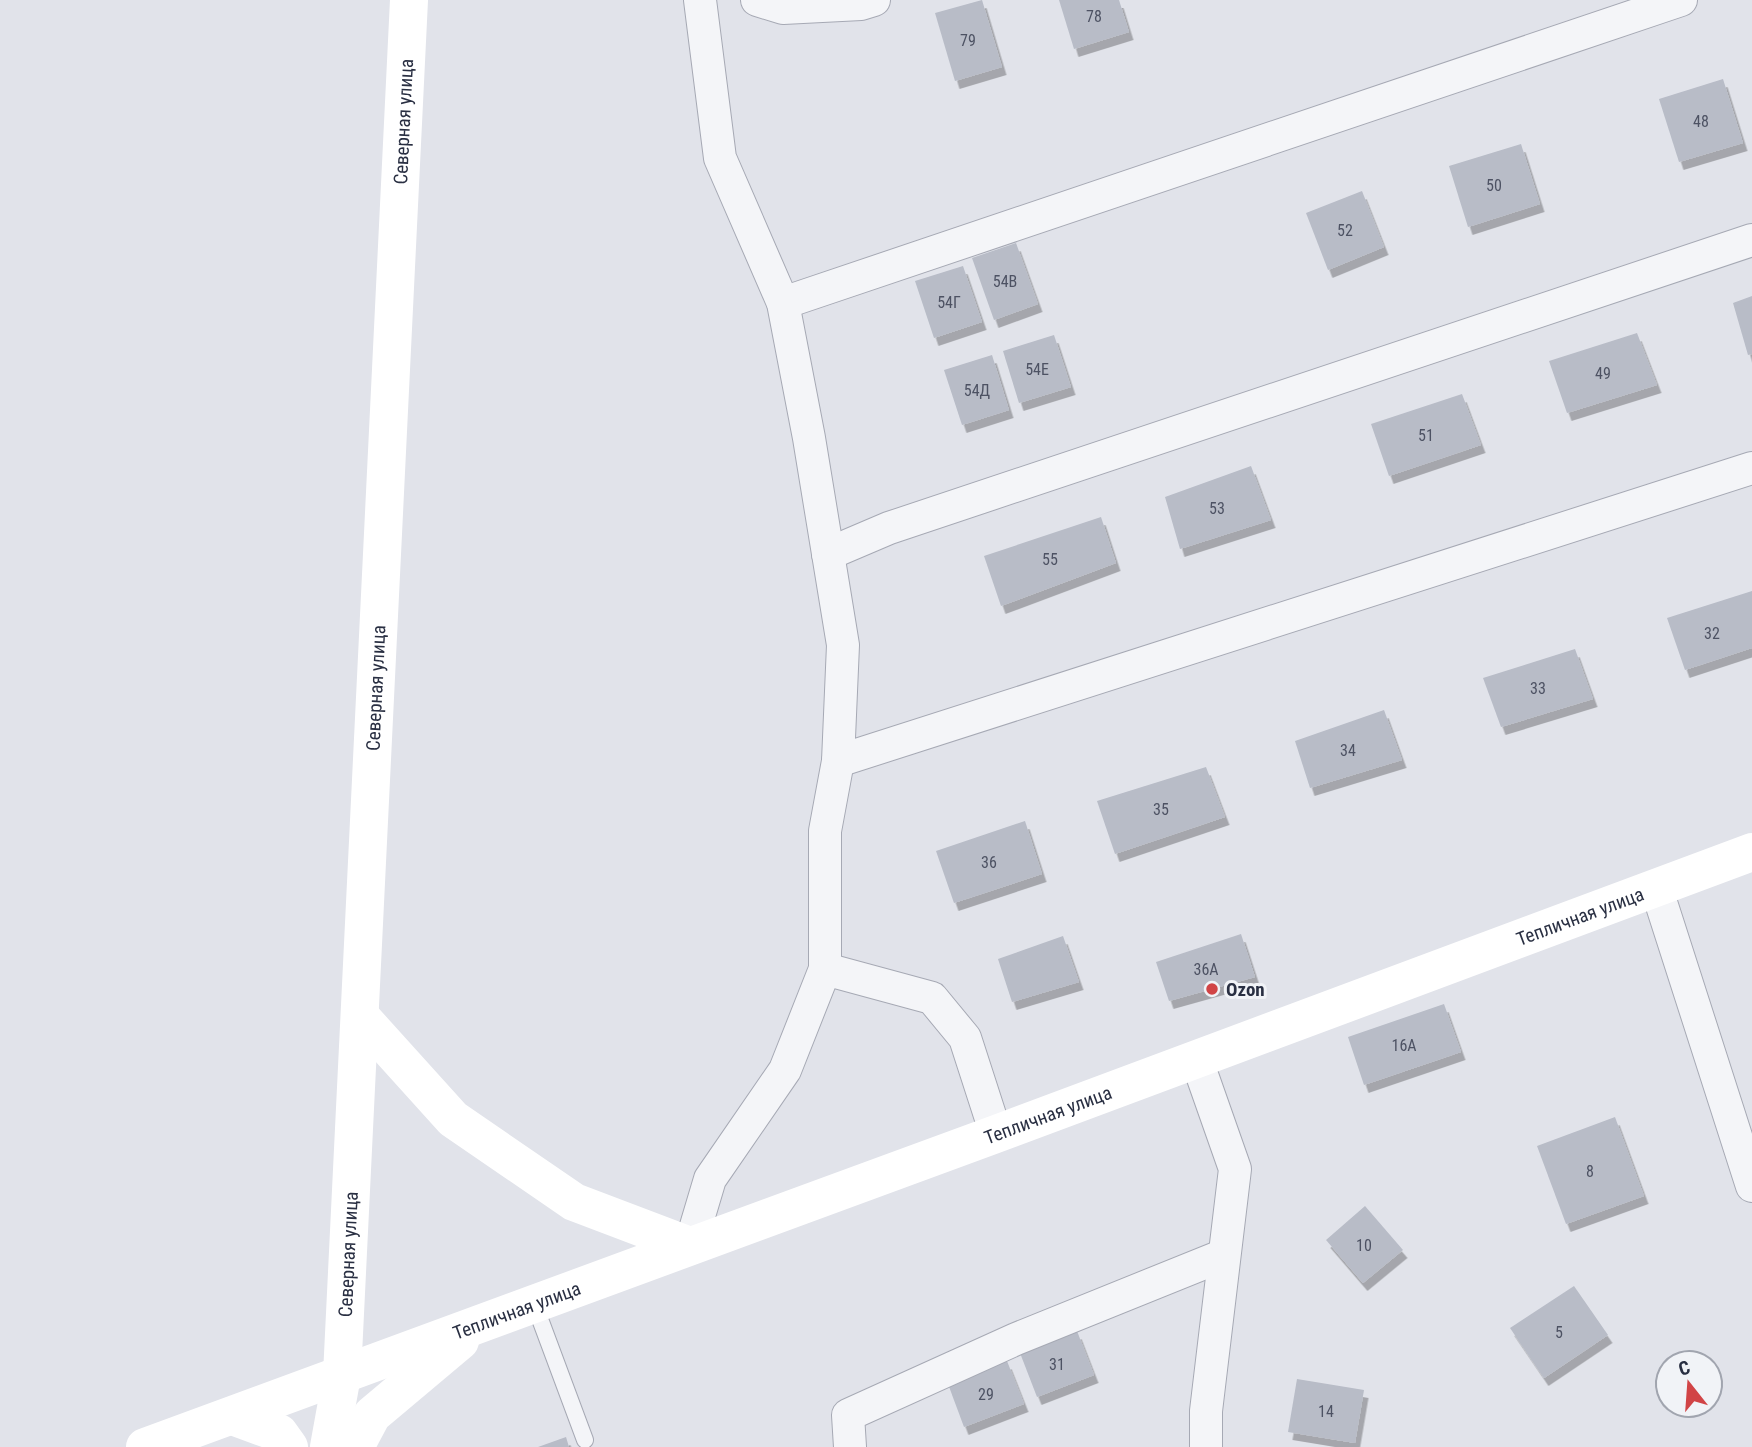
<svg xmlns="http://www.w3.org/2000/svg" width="1752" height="1447" font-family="'Roboto Condensed',sans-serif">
  <defs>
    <filter id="shadow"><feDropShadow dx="4.5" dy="8" stdDeviation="0" flood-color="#0004"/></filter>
  </defs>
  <rect width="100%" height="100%" fill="#e1e3ea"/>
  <!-- building -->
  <g fill="#b8bcc7" filter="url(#shadow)">
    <polygon points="982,0 1002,67 955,81 935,13"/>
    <polygon points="1059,0 1119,0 1129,32 1074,49"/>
    <polygon points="1723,79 1743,143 1679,162 1659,99"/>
    <polygon points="1521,144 1540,204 1468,227 1449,166"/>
    <polygon points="1362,191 1384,247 1328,270 1306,213"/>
    <polygon points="1016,243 1038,304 994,320 972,258"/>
    <polygon points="963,266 982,322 934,338 915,281"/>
    <polygon points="1752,296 1752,354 1748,355 1733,303"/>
    <polygon points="1637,333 1657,385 1567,413 1549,361"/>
    <polygon points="1054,335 1071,387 1019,403 1003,351"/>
    <polygon points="992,355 1009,410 962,425 944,370"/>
    <polygon points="1462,394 1481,445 1389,476 1371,424"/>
    <polygon points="1251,466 1271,520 1180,549 1165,497"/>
    <polygon points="1101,517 1116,563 1001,606 984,556"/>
    <polygon points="1752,591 1752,648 1685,670 1667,618"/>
    <polygon points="1575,649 1593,699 1501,727 1483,678"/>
    <polygon points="1384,710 1402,760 1310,788 1295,741"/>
    <polygon points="1206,767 1225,817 1115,854 1097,801"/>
    <polygon points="1025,821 1042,874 954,903 936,851"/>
    <polygon points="1241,934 1255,977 1169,1001 1156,962"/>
    <polygon points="1063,936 1079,982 1012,1002 998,959"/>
    <polygon points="1444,1004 1461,1052 1364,1085 1348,1037"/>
    <polygon points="1615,1117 1644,1196 1566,1224 1537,1146"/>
    <polygon points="1365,1206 1403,1250 1363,1283 1326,1240"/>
    <polygon points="1574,1286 1608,1335 1544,1378 1510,1328"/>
    <polygon points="1077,1331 1094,1375 1037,1397 1020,1353"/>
    <polygon points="1007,1361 1024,1404 964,1427 948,1384"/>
    <polygon points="1297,1379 1364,1390 1355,1443 1288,1432"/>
    <polygon points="566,1437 569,1447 538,1447"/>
  </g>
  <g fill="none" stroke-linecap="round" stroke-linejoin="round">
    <defs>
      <polyline id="lane" points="534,1303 585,1440"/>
      <g id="street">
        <polyline points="757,0 783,8 861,4 874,0"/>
        <polyline points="783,303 1681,0"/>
        <polyline points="828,554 889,528 1752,240"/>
        <polyline points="838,761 1752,468"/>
        <polyline points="1656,887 1752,1186"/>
        <polyline points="825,969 932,998 965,1038 996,1134"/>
        <polyline points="1196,1058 1235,1169 1206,1411 1206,1447"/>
        <polyline points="690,1246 710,1179 785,1070 825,969 825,831 838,761 843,645 809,438 783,303 720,158 700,0"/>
        <polyline points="850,1447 848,1415 1016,1339 1224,1255"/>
      </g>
    </defs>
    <!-- lane casing -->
    <use href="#lane" stroke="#a6a9b4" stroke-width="18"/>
    <!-- street casing -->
    <use href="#street" stroke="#a6a9b4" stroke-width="34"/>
    <!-- lane -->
    <use href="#lane" stroke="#f4f5f8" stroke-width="16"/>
    <!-- street -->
    <use href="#street" stroke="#f4f5f8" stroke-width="32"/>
    <!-- secondary -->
    <g stroke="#fff" stroke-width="38">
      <polyline points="360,1016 453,1119 574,1202 690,1246"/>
      <polyline points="232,1416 279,1433 289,1447"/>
      <path id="s1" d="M145 1447 996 1134 1752 852"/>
      <path id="s2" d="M329 1447 342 1375 409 0"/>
      <polyline points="355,1447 372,1415 460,1341"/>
    </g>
  </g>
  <!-- markers -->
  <circle fill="#d14446" stroke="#f1f3f7" stroke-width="2.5" cx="1212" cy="989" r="7"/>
  <g text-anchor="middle" stroke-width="6" stroke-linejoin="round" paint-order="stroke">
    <!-- number labels -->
    <g font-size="16" fill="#4d5263">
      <text x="1094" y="22">78</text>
      <text x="968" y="46">79</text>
      <text x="1701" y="127">48</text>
      <text x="1494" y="191">50</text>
      <text x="1345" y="236">52</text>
      <text x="1005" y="287">54В</text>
      <text x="949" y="308">54Г</text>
      <text x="1037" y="375">54Е</text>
      <text x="1603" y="379">49</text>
      <text x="977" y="396">54Д</text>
      <text x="1426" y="441">51</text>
      <text x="1217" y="514">53</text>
      <text x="1050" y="565">55</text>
      <text x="1712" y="639">32</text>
      <text x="1538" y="694">33</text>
      <text x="1348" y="756">34</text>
      <text x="1161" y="815">35</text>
      <text x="989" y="868">36</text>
      <text x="1206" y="975">36А</text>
      <text x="1404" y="1051">16А</text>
      <text x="1590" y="1177">8</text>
      <text x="1364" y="1251">10</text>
      <text x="1559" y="1338">5</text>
      <text x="1057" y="1370">31</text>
      <text x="986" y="1400">29</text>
      <text x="1326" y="1417">14</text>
    </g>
    <!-- street labels -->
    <g font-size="19" fill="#292f42" stroke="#f1f3f7">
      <text dy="7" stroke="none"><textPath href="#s2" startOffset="1328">Северная улица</textPath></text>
      <text dy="7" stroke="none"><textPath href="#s2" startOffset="761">Северная улица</textPath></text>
      <text dy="7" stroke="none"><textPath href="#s1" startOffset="1530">Тепличная улица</textPath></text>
      <text dy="7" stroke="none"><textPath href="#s1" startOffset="962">Тепличная улица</textPath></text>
      <text dy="7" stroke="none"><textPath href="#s2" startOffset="194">Северная улица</textPath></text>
      <text dy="7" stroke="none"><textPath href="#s1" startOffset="396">Тепличная улица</textPath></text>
    </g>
    <!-- poi labels -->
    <g font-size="19" font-weight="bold" fill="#292f42" stroke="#f1f3f7" text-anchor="start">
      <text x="1226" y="996">Ozon</text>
    </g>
  </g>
  <!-- north arrow -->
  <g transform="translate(1689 1384) rotate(343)"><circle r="33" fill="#f1f3f7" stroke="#a1a5af" stroke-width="2"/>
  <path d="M0-5L12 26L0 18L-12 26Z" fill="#d14446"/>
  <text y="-10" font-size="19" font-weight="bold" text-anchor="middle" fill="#292f42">С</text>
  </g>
</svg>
